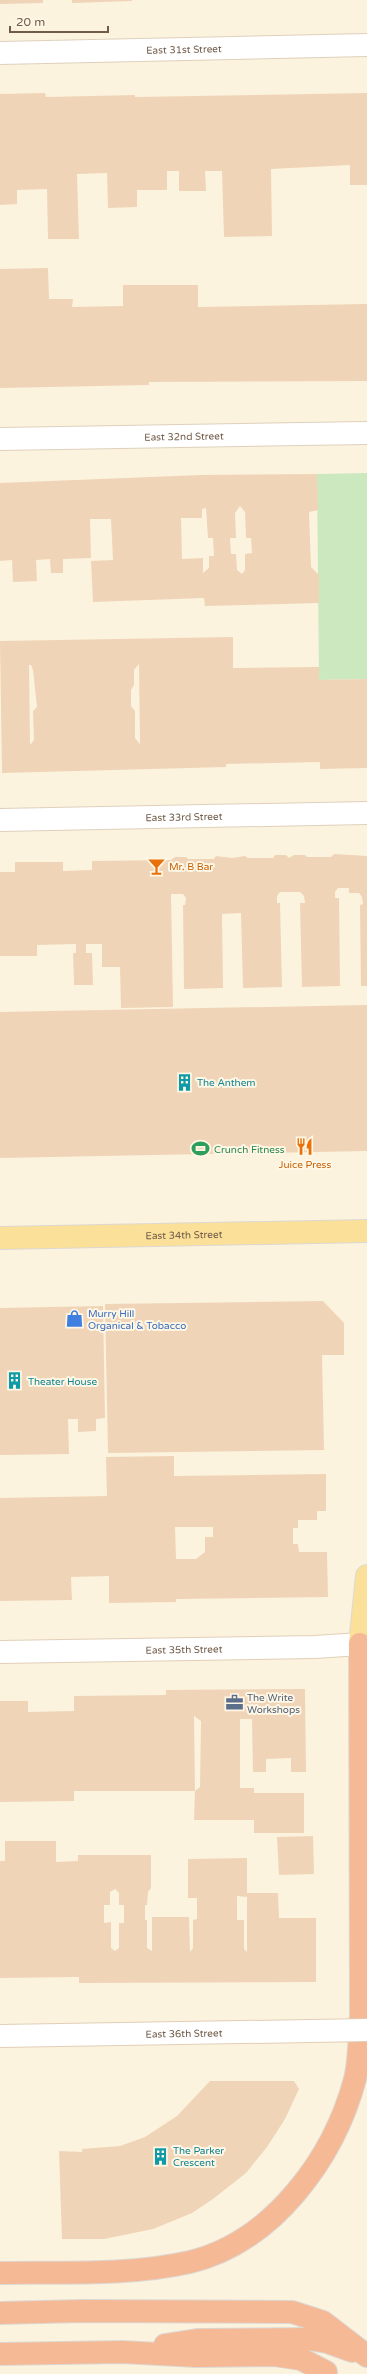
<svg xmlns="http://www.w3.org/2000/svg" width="367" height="2374" font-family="'Varela Round',sans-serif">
  <rect width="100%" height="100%" fill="#fcf3df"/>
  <!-- green -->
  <polygon fill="#cbe8bf" points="367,473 367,679 319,680 317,474"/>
  <!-- building -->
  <g fill="#f0d4b7" fill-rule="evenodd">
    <polygon points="0,0 43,0 43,3 0,4"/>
    <polygon points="72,0 132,0 132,1 72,3"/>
    <polygon points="45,93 46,97 135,95 135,97 367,93 367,185 350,185 350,165 271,169 272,236 224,237 222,171 205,171 206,191 179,191 179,171 167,171 167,190 137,190 137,207 108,208 107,173 77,174 79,239 48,239 47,189 17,190 17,204 0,205 0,94"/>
    <polygon points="48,268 49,299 73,299 72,307 123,306 123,285 198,285 198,307 367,304 367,381 151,382 149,382 149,385 0,388 0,269"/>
    <path d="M317 474 318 510 309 512 311 567 319 575V603L205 606 204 598 93 602 91 561 113 560 111 519H90L91 558 63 559V573H51L50 559 36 560 37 581 13 582 12 560 0 561V483L201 475ZM240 506 245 512 246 538H251L252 553 245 554V570L242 574 237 570 236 554H231L230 538H236L235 513ZM206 508 208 538H213L214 556H209V568L203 573V558L182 559 181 518H202V509Z"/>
    <path d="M233 637V668L319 667V680L367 679V768L320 769V762L226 764V767L2 773 0 641ZM139 664 140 744 135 738V711L131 706V690L134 685V670ZM29 665H31L33 670 37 707 33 711 34 740 30 745Z"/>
    <polygon points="334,854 367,856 367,986 361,986 360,905 363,904 362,897 359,893 349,893 349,888 338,888 335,892 335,898 339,898 340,986 302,987 300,903 305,903 304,896 300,892 280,892 277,896 277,903 280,903 282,987 243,988 241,913 222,914 223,988 184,989 183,905 185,905 186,898 183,894 171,894 173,1007 121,1008 120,967 102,967 102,944 86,944 86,953 92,953 93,985 74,985 73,953 76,953 76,944 37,945 37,956 0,956 0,872 15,872 15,862 63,862 63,871 92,870 92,861 171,860 175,857 186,857 188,859 214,859 216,856 232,858 245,856 248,858 273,858 275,855 286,855 289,858 294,855 305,855 307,857 331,857"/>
    <polygon points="367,1005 367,1151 0,1158 0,1012"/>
    <polygon points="323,1301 344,1323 344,1355 322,1355 324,1450 108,1453 105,1304"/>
    <polygon points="103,1306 105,1418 96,1419 96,1431 78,1432 78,1419 68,1419 69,1454 0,1455 0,1308"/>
    <path d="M174 1456V1476L326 1474V1511H317V1520H298V1528H293V1544H298L299 1552H327L328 1597 176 1599V1602L109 1603V1576L71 1577 72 1600 0 1601V1498L107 1496 106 1457ZM175 1527H213V1537H205V1552L196 1559H176Z"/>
    <path d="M305 1689 306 1772H291V1758L266 1759V1772H253L252 1719H240V1788H254V1793H304V1833H254V1820H194L195 1791H74V1801L0 1802V1701H28V1712L74 1711V1696L166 1695V1690ZM194 1716 201 1721 200 1787 195 1791Z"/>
    <polygon points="313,1836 314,1874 279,1875 277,1837"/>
    <path d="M5 1841H56V1862L78 1861V1855H151V1888L148 1892 147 1905H145V1920H147V1948L152 1951V1917H189L190 1952 193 1948V1920L197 1919V1898H188V1859L247 1858V1893H278L279 1918H316V1982L79 1983V1977L0 1978V1861H5ZM115 1889 119 1893V1905H124V1923H119V1948L115 1951 111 1948V1922L104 1923V1905H110V1892ZM237 1896 247 1897V1952L244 1949V1920H237Z"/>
    <polygon points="210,2081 294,2081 299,2089 285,2119 267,2147 246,2173 213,2199 192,2213 153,2229 104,2239 62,2239 59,2151 82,2152 82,2149 120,2146 145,2137 177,2116"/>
  </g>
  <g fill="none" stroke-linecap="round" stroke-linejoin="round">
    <defs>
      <g id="minor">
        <path id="s1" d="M0 53 367 45"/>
        <path id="s2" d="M0 439 367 433"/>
        <path id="s3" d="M0 820 367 813"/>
      </g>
      <g id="secondary">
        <path id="s4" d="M0 1652 315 1647 360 1644"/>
        <path id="s5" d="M0 2036 310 2031"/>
      </g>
      <g id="primary">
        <path id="s6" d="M0 1238 367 1231"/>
        <polyline points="360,1644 367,1576"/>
      </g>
      <g id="motorway">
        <path d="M0 2273C63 2272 128 2276 190 2262 273 2242 334 2158 355 2079 360 2059 359 2036 361 2016L360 1644"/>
        <polyline points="0,2313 82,2311 292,2312 323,2322 367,2356"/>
        <polyline points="165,2345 197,2340 309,2339 327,2342 352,2351"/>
        <polyline points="0,2354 122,2352 196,2356 274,2355 301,2359 326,2372"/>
      </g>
    </defs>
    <!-- minor casing -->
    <use href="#minor" stroke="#dfd0bc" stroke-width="24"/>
    <!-- secondary casing -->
    <use href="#secondary" stroke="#e1cfb7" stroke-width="24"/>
    <!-- primary casing -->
    <use href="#primary" stroke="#ddd8d3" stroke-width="24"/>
    <!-- motorway casing -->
    <use href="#motorway" stroke="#ddd8d3" stroke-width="24"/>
    <!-- minor -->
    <use href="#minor" stroke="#fff" stroke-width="22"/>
    <!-- secondary -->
    <use href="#secondary" stroke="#fff" stroke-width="22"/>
    <!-- primary -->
    <use href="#primary" stroke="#fae098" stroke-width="22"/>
    <!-- motorway -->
    <use href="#motorway" stroke="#f5b996" stroke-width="22"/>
    <defs>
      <polyline id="secondary-bridge" points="310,2031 367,2030"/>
    </defs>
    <!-- secondary-bridge casing -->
    <use href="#secondary-bridge" stroke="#e1cfb7" stroke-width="24" stroke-linecap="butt"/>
    <!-- secondary-bridge -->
    <use href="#secondary-bridge" stroke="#fff" stroke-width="22"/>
  </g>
  <!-- icons -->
  <defs>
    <symbol id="bar-bare" viewBox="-9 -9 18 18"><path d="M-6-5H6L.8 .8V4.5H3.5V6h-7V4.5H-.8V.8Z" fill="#e8710a" stroke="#fff7e5" stroke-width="2.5" paint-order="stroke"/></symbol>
    <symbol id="building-bare" viewBox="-9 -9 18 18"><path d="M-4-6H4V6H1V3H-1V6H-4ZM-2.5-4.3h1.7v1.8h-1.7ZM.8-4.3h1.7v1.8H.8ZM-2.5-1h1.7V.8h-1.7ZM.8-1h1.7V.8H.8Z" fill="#0f9aa8" stroke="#fff7e5" stroke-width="2.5" paint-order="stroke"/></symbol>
    <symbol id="restaurant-bare" viewBox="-9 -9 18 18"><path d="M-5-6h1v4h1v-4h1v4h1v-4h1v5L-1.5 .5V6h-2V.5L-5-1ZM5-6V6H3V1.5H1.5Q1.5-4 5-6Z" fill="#e8710a" stroke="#fff7e5" stroke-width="2.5" paint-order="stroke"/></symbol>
    <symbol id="stadium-bare" viewBox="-9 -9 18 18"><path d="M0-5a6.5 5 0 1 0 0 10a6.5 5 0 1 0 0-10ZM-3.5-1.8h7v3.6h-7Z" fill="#2e9e5b" stroke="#fff7e5" stroke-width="2.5" paint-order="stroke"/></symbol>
    <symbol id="shop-bare" viewBox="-9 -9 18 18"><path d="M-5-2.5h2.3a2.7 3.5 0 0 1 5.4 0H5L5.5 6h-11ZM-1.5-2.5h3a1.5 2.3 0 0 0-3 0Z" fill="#3f7fe0" stroke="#fff7e5" stroke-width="2.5" paint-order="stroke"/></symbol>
    <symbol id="office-bare" viewBox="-9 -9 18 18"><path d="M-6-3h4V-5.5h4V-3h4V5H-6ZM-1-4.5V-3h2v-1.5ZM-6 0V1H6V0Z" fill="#5c6f8a" stroke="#fff7e5" stroke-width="2.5" paint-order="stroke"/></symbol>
  </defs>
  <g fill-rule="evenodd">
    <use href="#bar-bare" x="144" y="854" width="25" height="25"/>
    <use href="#building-bare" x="172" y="1070" width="25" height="25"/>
    <use href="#restaurant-bare" x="292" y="1134" width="25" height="25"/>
    <use href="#stadium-bare" x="188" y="1136" width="25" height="25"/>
    <use href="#shop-bare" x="62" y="1306" width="25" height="25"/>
    <use href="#building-bare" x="2" y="1368" width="25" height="25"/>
    <use href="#office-bare" x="222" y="1690" width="25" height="25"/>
    <use href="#building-bare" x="148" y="2144" width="25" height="25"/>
  </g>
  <g text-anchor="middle" stroke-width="4" stroke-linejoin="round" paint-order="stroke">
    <!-- street labels -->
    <g font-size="10" fill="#715b48" stroke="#fff7e5">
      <text dy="4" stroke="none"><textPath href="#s1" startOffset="184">East 31st Street</textPath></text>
      <text dy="4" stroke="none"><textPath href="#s2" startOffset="184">East 32nd Street</textPath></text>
      <text dy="4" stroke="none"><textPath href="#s3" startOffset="184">East 33rd Street</textPath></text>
      <text dy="4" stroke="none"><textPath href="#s6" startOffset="184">East 34th Street</textPath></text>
      <text dy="4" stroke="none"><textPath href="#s4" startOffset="184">East 35th Street</textPath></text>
      <text dy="4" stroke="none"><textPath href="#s5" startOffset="184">East 36th Street</textPath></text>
    </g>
    <!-- food labels -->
    <g font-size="10" fill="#c56008" stroke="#fff7e5" text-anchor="start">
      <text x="169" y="870">Mr. B Bar</text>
      <text x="305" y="1168" text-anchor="middle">Juice Press</text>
    </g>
    <!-- culture labels -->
    <g font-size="10" fill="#0d838f" stroke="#fff7e5" text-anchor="start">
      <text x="197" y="1086">The Anthem</text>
      <text x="28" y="1385">Theater House</text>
      <text x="173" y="2154">The Parker<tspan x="173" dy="12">Crescent</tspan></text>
    </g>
    <!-- leisure labels -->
    <g font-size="10" fill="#27864d" stroke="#fff7e5" text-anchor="start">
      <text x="214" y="1153">Crunch Fitness</text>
    </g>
    <!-- shop labels -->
    <g font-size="10" fill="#366cbe" stroke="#fff7e5" text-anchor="start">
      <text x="88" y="1317">Murry Hill<tspan x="88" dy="12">Organical &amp; Tobacco</tspan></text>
    </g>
    <!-- service labels -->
    <g font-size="10" fill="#4e5e75" stroke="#fff7e5" text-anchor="start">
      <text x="247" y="1701">The Write<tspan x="247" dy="12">Workshops</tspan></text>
    </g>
  </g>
  <!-- scale -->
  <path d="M10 26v6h98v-6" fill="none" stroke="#715b48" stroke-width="2"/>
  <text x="16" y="26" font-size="12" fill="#715b48" stroke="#fff7e5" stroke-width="3" paint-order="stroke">20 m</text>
</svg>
